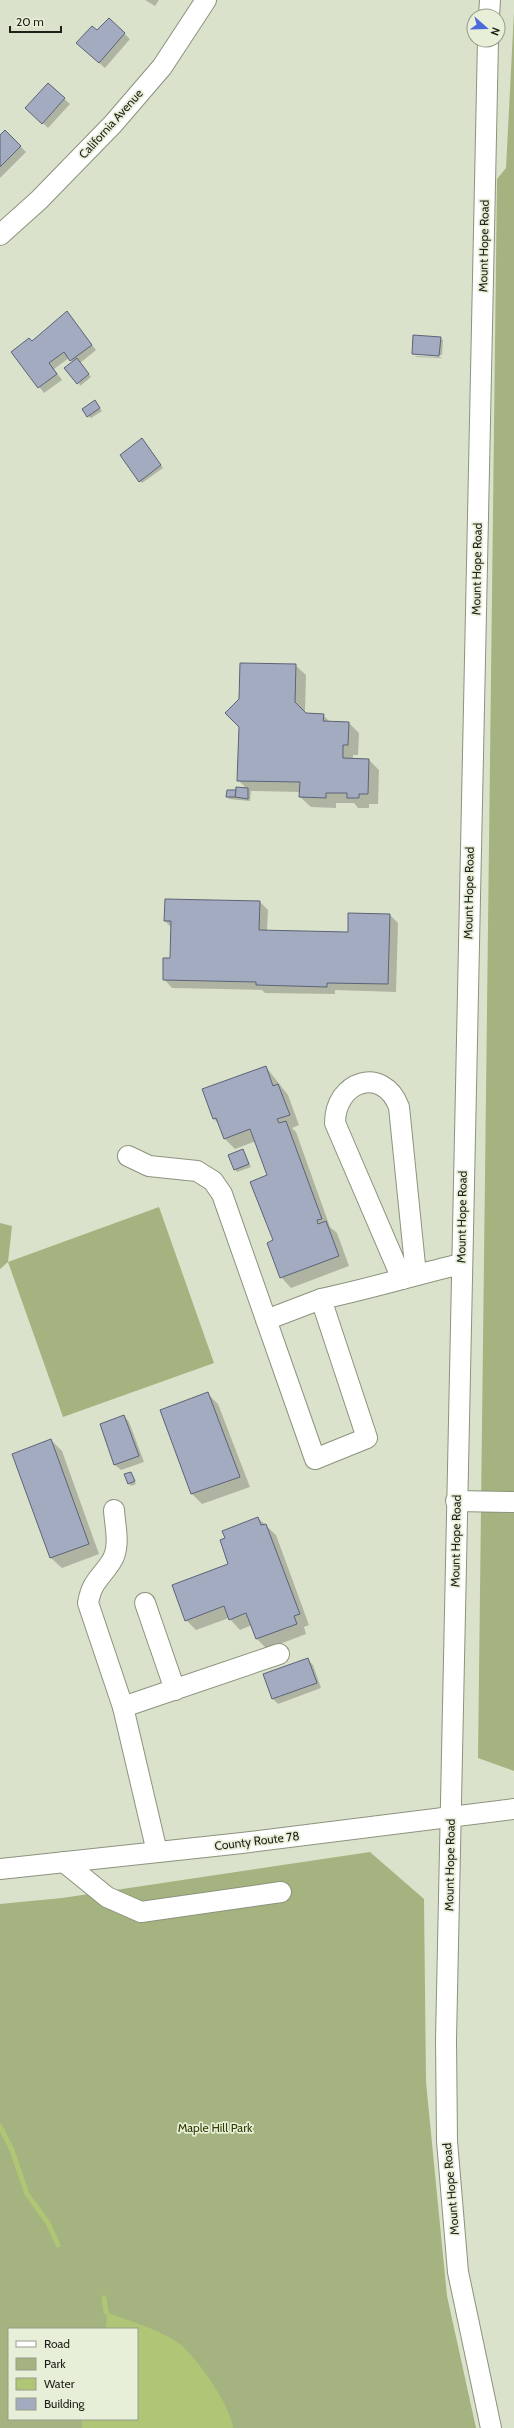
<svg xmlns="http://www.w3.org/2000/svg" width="514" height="2428" font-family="Cabin,sans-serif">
  <rect width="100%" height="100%" fill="#dbe2cb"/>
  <!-- green -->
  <g fill="#a4b37f" fill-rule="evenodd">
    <polygon points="514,12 514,1771 478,1758 497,179 506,168"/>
    <polygon points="159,1207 214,1363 63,1417 8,1262 0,1269 0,1223 12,1226 8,1262"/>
    <path d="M370 1852 424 1899 426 2082 447 2296 476 2428H0V1904L62 1898ZM9 2329H137V2419H9Z"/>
  </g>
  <!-- water -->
  <path fill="#b1c576" d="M106 2312C129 2321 156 2328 177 2342 194 2353 232 2407 233 2428H82V2419H137V2329H105L107 2320Z"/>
  <!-- shadow -->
  <g fill="#0003">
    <polygon points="145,0 159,0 155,6"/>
    <polygon points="109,19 130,39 105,68 82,48"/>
    <polygon points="48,84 70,104 48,128 32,113"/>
    <polygon points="5,131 26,152 0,178 0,136"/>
    <polygon points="67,312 96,350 80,363 91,377 80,386 73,362 69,358 54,369 62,380 44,393 12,352 32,342"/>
    <polygon points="440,338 443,340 442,355 413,354"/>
    <polygon points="415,356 441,357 441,358 416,357"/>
    <polygon points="97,404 102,411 91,418 88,416"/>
    <polygon points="144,442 163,468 142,483 140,481"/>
    <polygon points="295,665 306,675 305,713 323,715 331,723 349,723 359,733 358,755 353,755 353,760 369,760 379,770 378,804 369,804 369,808 358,808 354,803 336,803 336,808 311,807 300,797 300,792 251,791 250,801 229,799 227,796 247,789 238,780"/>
    <polygon points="260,902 268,910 267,931 349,933 390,915 398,923 396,992 335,990 335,994 265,993 262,990 172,988 164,979 171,959 172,928 165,921"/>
    <polygon points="266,1067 288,1095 299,1125 292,1128 296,1132 330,1227 337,1233 349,1266 291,1288 281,1277 268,1176 256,1141 235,1149 225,1139 220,1125 214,1119 203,1090"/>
    <polygon points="243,1150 251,1167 237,1172 235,1169"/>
    <polygon points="208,1394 218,1404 250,1487 202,1504 192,1494 161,1411"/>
    <polygon points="124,1416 129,1422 144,1462 121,1470 115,1465 101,1425"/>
    <polygon points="51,1440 62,1451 99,1554 62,1568 51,1558"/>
    <polygon points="131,1473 136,1484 131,1486 129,1483"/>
    <polygon points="258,1518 276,1535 309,1625 304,1627 306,1634 267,1649 257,1639 252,1625 240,1630 229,1618 196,1630 186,1620 230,1564"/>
    <polygon points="307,1659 313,1665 321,1688 278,1704 273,1699 264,1675"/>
  </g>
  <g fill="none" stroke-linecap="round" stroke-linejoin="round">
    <!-- stream -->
    <g stroke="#b1c576" stroke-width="5">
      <polyline points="0,2126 12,2150 27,2194 48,2223 58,2245"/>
      <polyline points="104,2298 106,2312"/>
    </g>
  </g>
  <!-- building -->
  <g fill="#a3abc0" stroke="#5c6376">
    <polygon points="109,18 125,33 99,63 76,43 92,26 97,30"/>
    <polygon points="48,83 65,98 42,124 25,108"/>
    <polygon points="5,130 21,146 0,167 0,135"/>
    <polygon points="67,311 92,345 70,361 64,352 49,363 57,374 38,388 11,352 29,338 32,341"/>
    <polygon points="413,335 441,337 439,356 412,354"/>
    <polygon points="77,358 89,374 77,384 64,368"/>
    <polygon points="95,400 100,408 87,417 82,409"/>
    <polygon points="142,438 161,465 139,482 120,455"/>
    <polygon points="240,663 296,664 295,702 306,713 324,714 323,721 349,722 348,745 343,745 343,758 369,759 368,794 359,794 359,798 347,798 347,793 326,793 326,798 299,797 300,782 237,781 239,727 225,713 239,699"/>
    <polygon points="236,787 248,788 248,799 235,797"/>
    <polygon points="227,790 236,790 235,797 226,797"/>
    <polygon points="165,899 260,901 259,930 348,932 348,913 390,914 388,984 327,983 327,987 256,985 256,982 163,980 163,958 170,958 171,921 164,921"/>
    <polygon points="266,1066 273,1086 278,1084 290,1115 277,1119 279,1123 286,1121 322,1219 317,1220 318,1224 326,1221 339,1256 280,1278 267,1243 273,1240 250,1182 267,1175 250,1129 224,1139 216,1118 213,1119 202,1089"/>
    <polygon points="243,1149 249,1164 234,1170 228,1155"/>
    <polygon points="208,1392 240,1477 191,1494 160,1410"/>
    <polygon points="124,1415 139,1456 114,1465 100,1424"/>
    <polygon points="51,1439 89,1544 50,1558 12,1454"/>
    <polygon points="131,1472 135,1481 128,1484 124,1474"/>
    <polygon points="258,1517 261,1525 266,1524 300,1614 294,1616 297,1624 256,1639 246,1613 229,1620 224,1606 185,1621 172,1585 228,1564 220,1540 225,1538 222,1531"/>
    <polygon points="308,1658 317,1683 272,1699 263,1674"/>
  </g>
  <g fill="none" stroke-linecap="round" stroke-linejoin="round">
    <defs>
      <g id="minor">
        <polyline points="489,16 490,0"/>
        <polyline points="488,40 446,2040 447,2141 458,2272 491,2428"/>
        <polyline points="0,235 39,200 113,124 162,67 206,0"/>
        <polyline points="128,1156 149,1166 197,1171 213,1181 222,1194 315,1459 367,1438 321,1299 266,1320"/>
        <path d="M402 1279 335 1123C335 1081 383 1065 399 1107L416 1275"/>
        <path d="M321 1299C369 1289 414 1275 461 1264"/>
        <polyline points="456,1501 514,1502"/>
        <path d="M114 1510C115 1527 121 1547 111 1562 100 1579 92 1581 88 1603L123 1707 157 1852"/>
        <polyline points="145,1603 175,1690"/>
        <polyline points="123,1707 279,1654"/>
        <polyline points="64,1862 107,1897 141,1912 281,1892"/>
        <polyline points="0,1869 242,1843 514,1809"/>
      </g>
    </defs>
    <!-- minor casing -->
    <use href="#minor" stroke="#8c937d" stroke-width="22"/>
    <!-- minor -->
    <use href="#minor" stroke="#fff" stroke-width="20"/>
  </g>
  <g text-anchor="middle" stroke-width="3.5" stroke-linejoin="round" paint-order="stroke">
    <!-- street labels -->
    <g font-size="12" fill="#1e2118" stroke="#e8efd8">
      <text transform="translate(111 124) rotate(-48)" y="4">California Avenue</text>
      <text transform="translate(484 246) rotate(-89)" y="4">Mount Hope Road</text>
      <text transform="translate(477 569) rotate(-89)" y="4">Mount Hope Road</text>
      <text transform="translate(469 893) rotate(-89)" y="4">Mount Hope Road</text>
      <text transform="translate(462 1217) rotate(-89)" y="4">Mount Hope Road</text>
      <text transform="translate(456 1541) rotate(-89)" y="4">Mount Hope Road</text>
      <text transform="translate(257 1841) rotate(-7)" y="4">County Route 78</text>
      <text transform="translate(450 1865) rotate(-89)" y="4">Mount Hope Road</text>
      <text transform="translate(451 2189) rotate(-95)" y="4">Mount Hope Road</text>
    </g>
    <!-- park labels -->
    <g font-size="12" fill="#313c00" stroke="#e8efd8">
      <text x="215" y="2132">Maple Hill Park</text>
    </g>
  </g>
  <!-- legend -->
  <rect x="8" y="2328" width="130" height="92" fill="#e8efd8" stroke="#979d8b"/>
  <rect x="16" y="2341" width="20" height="6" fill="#ffffff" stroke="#979d8b"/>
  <text x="44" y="2348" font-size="12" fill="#1e2118">Road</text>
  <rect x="16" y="2358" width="20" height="12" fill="#a4b37f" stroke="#979d8b"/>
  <text x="44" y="2368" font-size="12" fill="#1e2118">Park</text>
  <rect x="16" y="2378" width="20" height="12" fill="#b1c576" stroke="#979d8b"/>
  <text x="44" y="2388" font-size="12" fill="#1e2118">Water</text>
  <rect x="16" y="2398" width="20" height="12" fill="#a3abc0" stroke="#979d8b"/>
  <text x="44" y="2408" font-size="12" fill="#1e2118">Building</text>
  <!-- north arrow -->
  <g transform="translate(486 28) rotate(110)"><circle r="19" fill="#e8efd8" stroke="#979d8b"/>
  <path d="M0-3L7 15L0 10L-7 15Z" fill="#4c68dd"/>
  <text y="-6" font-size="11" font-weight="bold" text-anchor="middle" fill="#1e2118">N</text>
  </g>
  <!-- scale -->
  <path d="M10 26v6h51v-6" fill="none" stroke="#1e2118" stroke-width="2"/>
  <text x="16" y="26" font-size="12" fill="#1e2118" stroke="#e8efd8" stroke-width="3" paint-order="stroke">20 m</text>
</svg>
